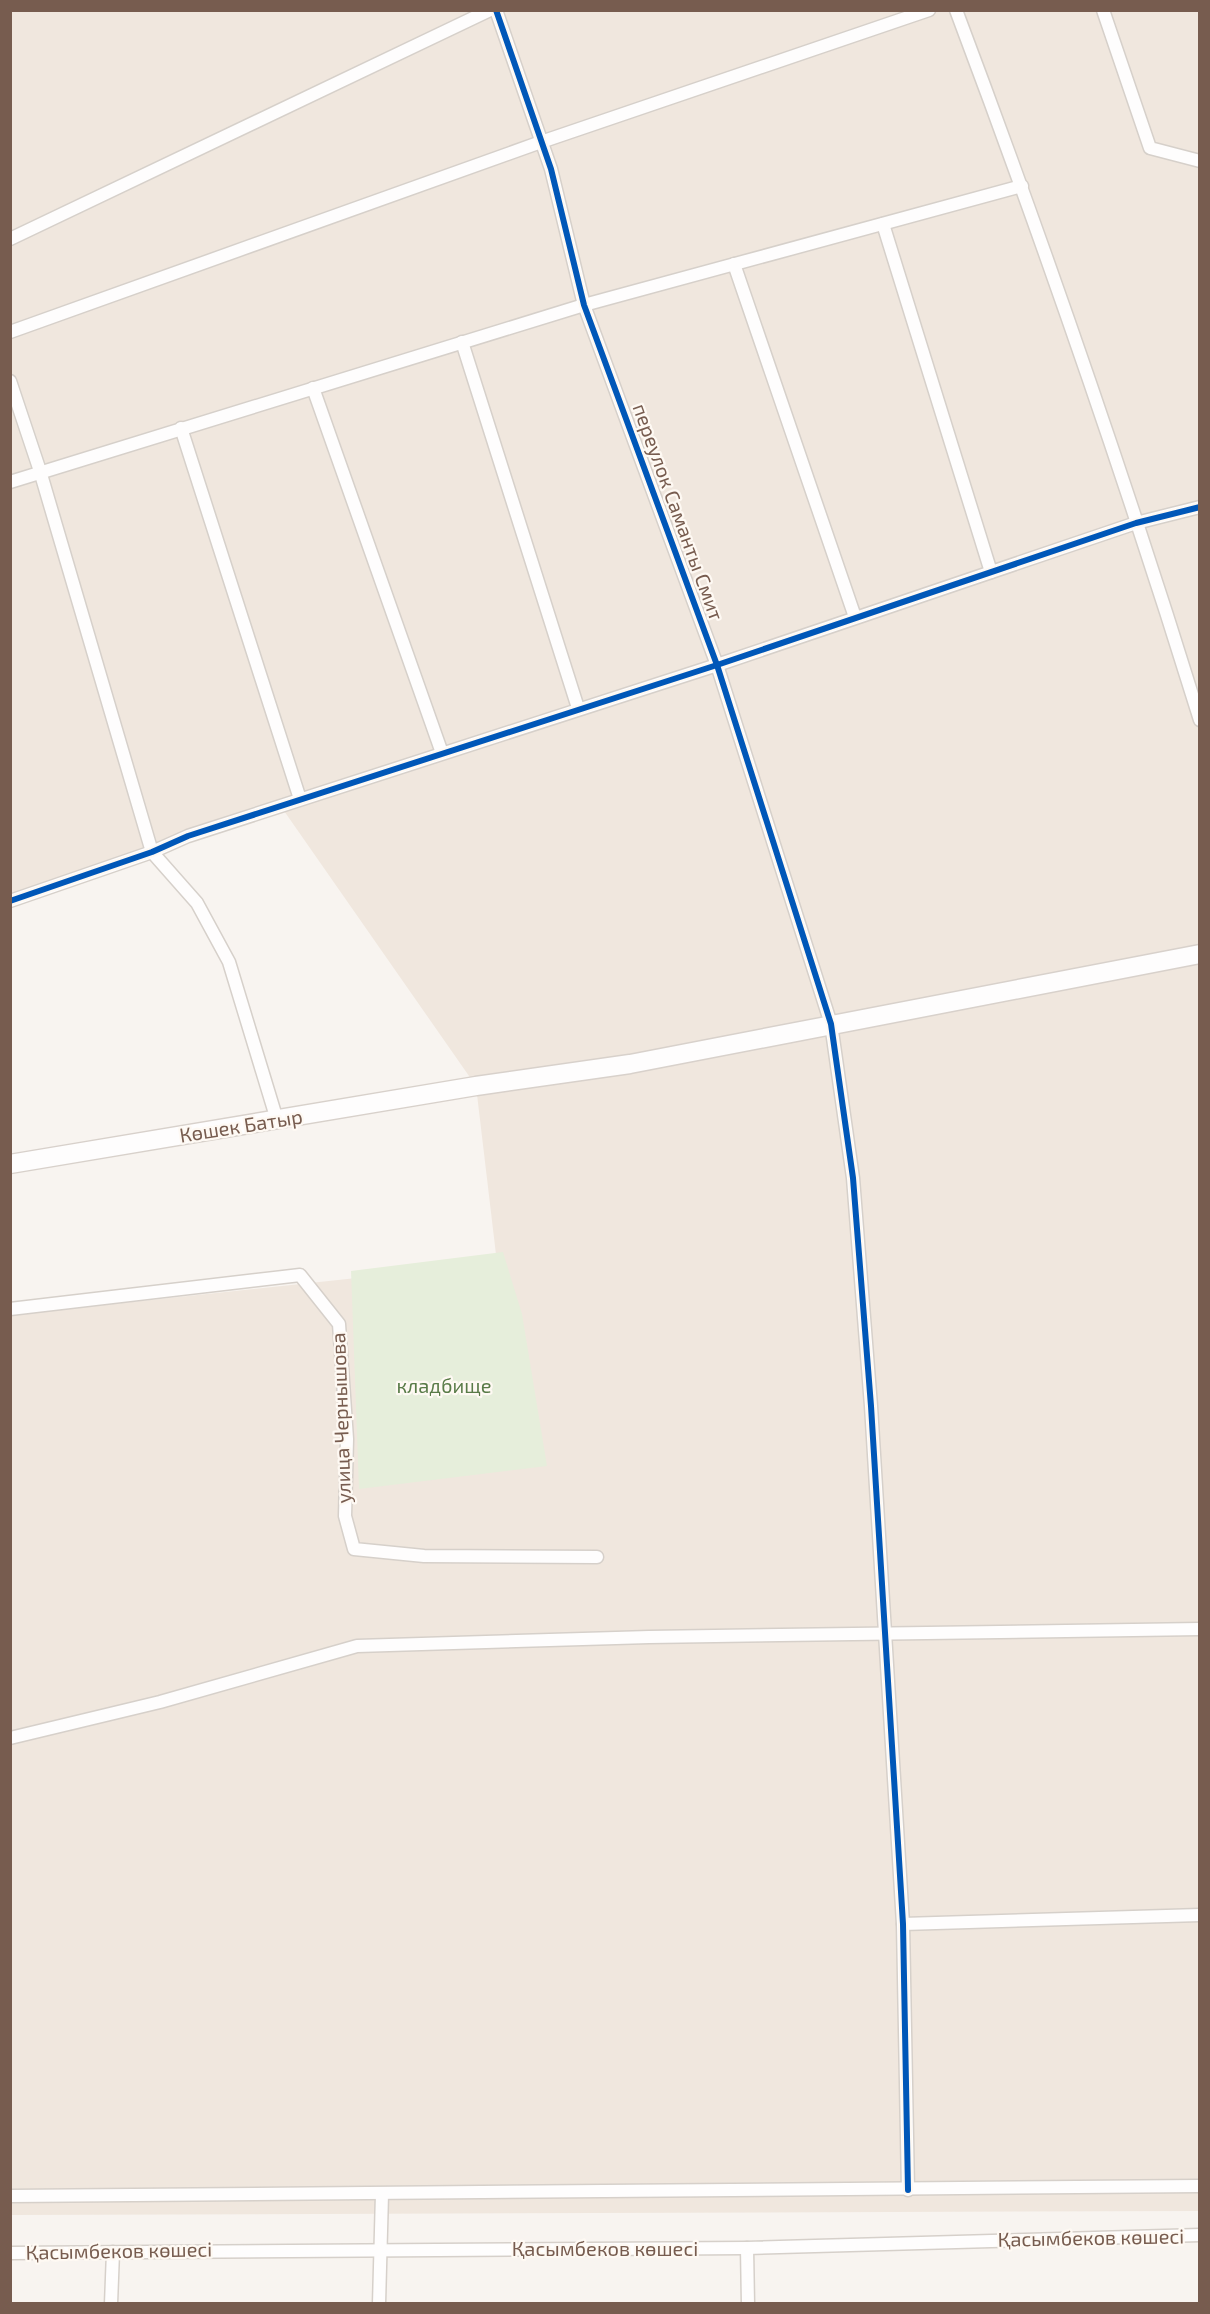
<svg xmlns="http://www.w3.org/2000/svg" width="1210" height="2314" font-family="'Exo 2',sans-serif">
  <rect width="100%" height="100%" fill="#f8f4f0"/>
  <!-- residential -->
  <polygon fill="#f0e7de" points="11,11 1199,11 1199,2211 11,2215 10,1315 497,1263 476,1086 282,808 11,901"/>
  <!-- green -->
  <polygon fill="#e6eedb" points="503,1252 522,1314 547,1466 359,1489 351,1271"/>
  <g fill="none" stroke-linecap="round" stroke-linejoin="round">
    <defs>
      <g id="street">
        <polyline points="496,10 551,169 584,305 717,665 831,1024 853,1178 871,1406 903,1924 908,2190"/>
        <path d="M956 10C1044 244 1126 481 1200 720"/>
        <polyline points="1103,10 1150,148 1200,161"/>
        <polyline points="883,224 991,572"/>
        <polyline points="10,239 490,10"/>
        <polyline points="734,264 855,617"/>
        <polyline points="10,332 541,142 929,10"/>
        <polyline points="462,342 578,708"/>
        <polyline points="10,381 40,471 152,852 197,903 229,962 277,1120"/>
        <polyline points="313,388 442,753"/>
        <polyline points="181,428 300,799"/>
        <polyline points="10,482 584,305 1022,186"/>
        <polyline points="10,901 152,852 188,836 717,665 1136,523 1200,507"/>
        <polyline points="10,1309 300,1275 339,1324 347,1439 345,1516 354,1549 424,1556 597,1557"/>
        <polyline points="10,1738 160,1702 357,1646 649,1637 1200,1629"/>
        <polyline points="903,1924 1200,1915"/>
        <polyline points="10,2196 1200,2186"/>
        <polyline points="747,2248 748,2304"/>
        <polyline points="10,2253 747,2248 1200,2235"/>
        <polyline points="111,2304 113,2252"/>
        <polyline points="379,2304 382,2194"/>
      </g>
      <polyline id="secondary" points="10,1164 476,1086 630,1064 1200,954"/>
    </defs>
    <!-- street casing -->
    <use href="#street" stroke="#d6d0ca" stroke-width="15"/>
    <!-- secondary casing -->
    <use href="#secondary" stroke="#d8d1cb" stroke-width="21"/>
    <!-- street -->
    <use href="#street" stroke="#fefdfd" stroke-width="12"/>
    <!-- secondary -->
    <use href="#secondary" stroke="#fefdfd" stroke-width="18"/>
    <defs>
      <g id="cycleway">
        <polyline points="496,10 551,169 584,305 717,665 831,1024 853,1178 871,1406 903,1924 908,2190"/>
        <polyline points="10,901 152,852 188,836 717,665 1136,523 1200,507"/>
      </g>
    </defs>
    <!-- cycleway casing -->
    <use href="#cycleway" stroke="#fef9f3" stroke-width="10"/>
    <!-- cycleway -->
    <use href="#cycleway" stroke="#0057b8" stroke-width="6"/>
  </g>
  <g text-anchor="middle" stroke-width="4.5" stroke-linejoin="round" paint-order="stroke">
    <!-- street labels -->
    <g font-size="20" fill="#775c4f" stroke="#fef9f3">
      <text transform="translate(678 512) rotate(70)" y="7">переулок Саманты Смит</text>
      <text transform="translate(241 1126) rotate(-9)" y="7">Көшек Батыр</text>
      <text transform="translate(341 1418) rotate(-92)" y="7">улица Чернышова</text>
      <text transform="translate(1091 2238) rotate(-1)" y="7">Қасымбеков көшесі</text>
      <text x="605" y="2256">Қасымбеков көшесі</text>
      <text transform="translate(119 2251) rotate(-1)" y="7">Қасымбеков көшесі</text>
    </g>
    <!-- park labels -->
    <g font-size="20" fill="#597b48" stroke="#fef9f3">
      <text x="444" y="1393">кладбище</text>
    </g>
  </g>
  <!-- border -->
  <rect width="1210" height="2314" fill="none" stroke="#775c4f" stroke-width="24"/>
</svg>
